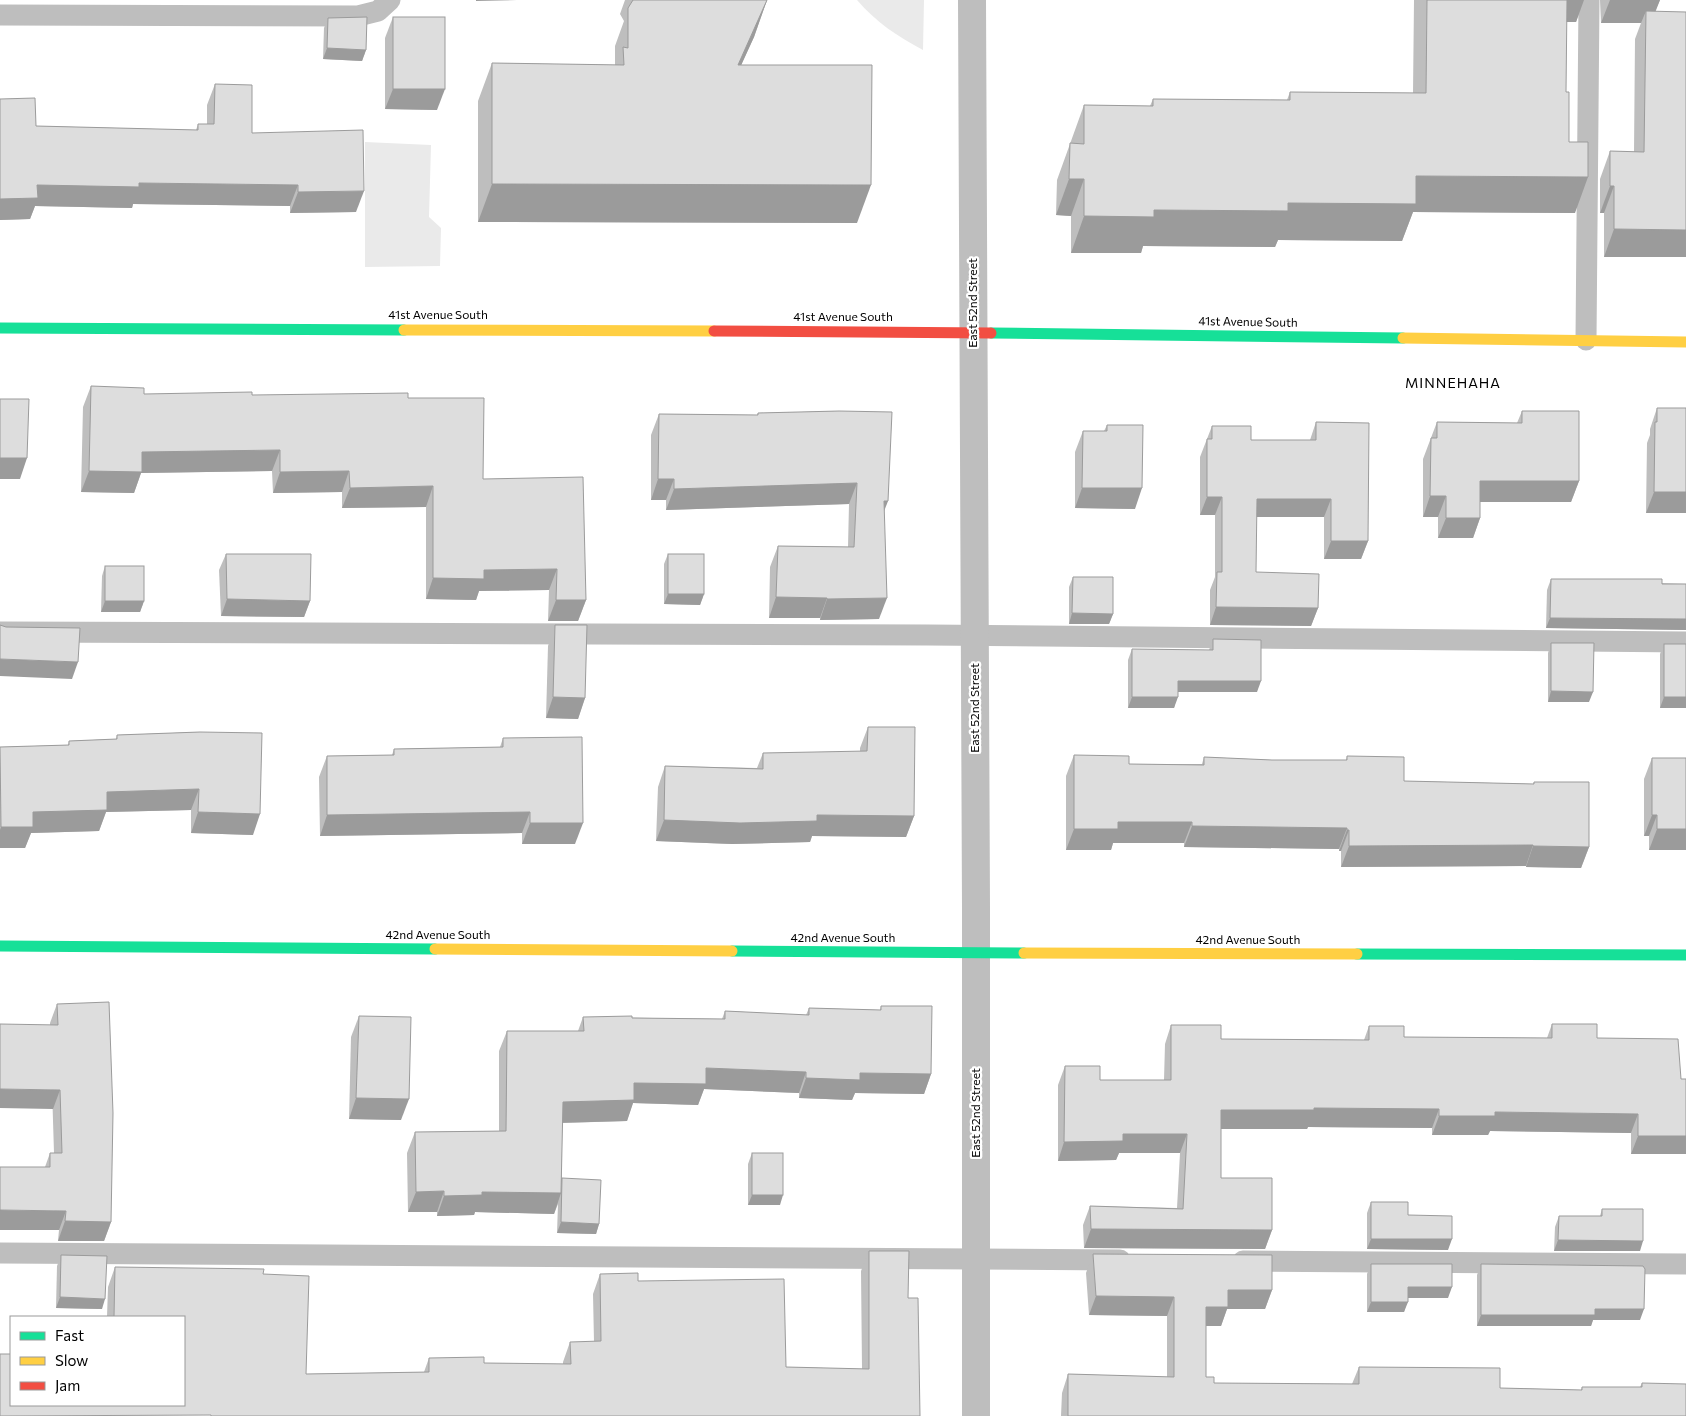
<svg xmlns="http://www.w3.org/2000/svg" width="1686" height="1416" font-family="Commissioner,sans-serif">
  <rect width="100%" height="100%" fill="#fff"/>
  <!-- green -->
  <g fill="#eaeaea">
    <path d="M857 0H924L923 50C897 36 877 23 857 0Z"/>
    <polygon points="365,142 431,145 429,217 441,228 440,266 365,267"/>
  </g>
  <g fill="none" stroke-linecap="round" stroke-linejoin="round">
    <!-- lane -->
    <g stroke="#bebebe" stroke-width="21">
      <polyline points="0,15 358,16 378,11 390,0"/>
      <polyline points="1586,340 1589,0"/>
      <polyline points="0,632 928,635 1686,642"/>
      <polyline points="0,1253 1120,1260"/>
      <polyline points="1243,1261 1686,1264"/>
    </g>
    <!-- street -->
    <polyline stroke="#bebebe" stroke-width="28" points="972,0 976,908 976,1416"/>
    <!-- fast -->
    <g stroke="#16e098" stroke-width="11">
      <polyline points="0,328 404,330"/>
      <polyline points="991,333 1403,338"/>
      <polyline points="0,946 435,949"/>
      <polyline points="732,951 1024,953"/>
      <polyline points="1357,954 1686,955"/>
    </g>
    <!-- slow -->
    <g stroke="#ffcf43" stroke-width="11">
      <polyline points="404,330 714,331"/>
      <polyline points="1403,338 1686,342"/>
      <polyline points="435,949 732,951"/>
      <polyline points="1024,953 1357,954"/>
    </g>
    <!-- jam -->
    <polyline stroke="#f24e42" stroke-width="11" points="714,331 991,333"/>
  </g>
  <!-- wall -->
  <g fill="#bebebe">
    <polygon points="625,0 767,0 754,37 741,65 857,223 478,222 478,101 492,63 615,65 615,46 624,21 620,14"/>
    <polygon points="1414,0 1584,0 1576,22 1566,22 1566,92 1569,142 1575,213 1413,212 1402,241 1278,240 1275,247 1143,246 1141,253 1071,253 1071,216 1056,215 1057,180 1084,105 1150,106 1153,99 1287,100 1290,92 1413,93"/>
    <polygon points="1600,0 1660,0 1655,11 1686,257 1604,257 1604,213 1600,213 1600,179 1610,151 1634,152 1635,39 1641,23 1601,23"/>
    <polygon points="393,17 437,110 385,109 385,38"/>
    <polygon points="328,18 366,50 362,61 323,59 324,28"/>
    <polygon points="215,84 252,133 356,212 290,213 290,206 133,204 132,208 35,206 30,219 0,220 0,99 36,126 196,130 198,124 207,124 207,105"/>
    <polygon points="91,386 144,394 408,398 483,479 586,600 578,621 548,621 549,590 479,591 476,600 426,599 426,507 342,508 342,492 273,493 272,471 141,473 134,493 81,492 83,407"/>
    <polygon points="1657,408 1686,513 1646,513 1647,443 1650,435 1650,429"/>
    <polygon points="839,411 884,512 879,619 820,620 820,618 769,618 770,567 778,546 848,547 849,504 666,510 666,500 651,500 651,435 659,414 757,415 758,413"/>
    <polygon points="1522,411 1579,481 1571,502 1480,502 1480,518 1473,538 1438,538 1438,517 1423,517 1423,459 1437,422 1517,423"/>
    <polygon points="1316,422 1368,541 1361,559 1324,559 1324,517 1256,517 1256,572 1318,608 1311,626 1210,625 1210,590 1215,577 1215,515 1200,515 1200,457 1212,426 1251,440 1310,440"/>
    <polygon points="1107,425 1135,509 1075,508 1075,452 1083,431 1104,431"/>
    <polygon points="226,554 310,601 304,617 221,616 219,570"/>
    <polygon points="668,554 704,594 700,605 664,604 664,564"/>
    <polygon points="105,566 144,601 140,612 101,612 102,576"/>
    <polygon points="1073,577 1113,614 1109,624 1069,624 1069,587"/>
    <polygon points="1551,579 1686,584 1686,630 1546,628 1547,590"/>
    <polygon points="555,625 585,698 578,719 546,718 548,646"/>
    <polygon points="1213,639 1257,692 1178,692 1174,708 1128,708 1128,660 1132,649 1209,650"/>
    <polygon points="1551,643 1589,702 1548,702 1548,653"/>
    <polygon points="1664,644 1686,644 1686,708 1660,708 1660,654"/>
    <polygon points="868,727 914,816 906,837 812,836 810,842 732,844 656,841 658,787 665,766 757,768 763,753 860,752 860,748"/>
    <polygon points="200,732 253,835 191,833 191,810 106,812 99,831 31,833 25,848 0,848 0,747 68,745 69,741 116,739 117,735"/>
    <polygon points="503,738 575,844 522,844 522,833 320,836 319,777 327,756 392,755 394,749 500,747"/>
    <polygon points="1074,755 1129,764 1202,764 1204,757 1272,760 1346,760 1347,756 1404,781 1533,784 1534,782 1589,847 1581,868 1526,867 1526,866 1341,867 1341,851 1339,851 1339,849 1184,847 1184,843 1113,843 1111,850 1066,850 1066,776"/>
    <polygon points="1652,758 1686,758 1686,850 1649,850 1649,836 1644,836 1644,779"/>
    <polygon points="57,1004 111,1222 104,1241 58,1241 59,1230 45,1167 50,1153 54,1153 50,1023"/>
    <polygon points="881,1006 931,1074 924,1094 855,1093 852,1100 799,1098 799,1093 704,1089 698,1105 633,1103 627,1121 562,1123 562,1179 599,1224 596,1234 557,1233 558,1204 554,1214 475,1212 474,1215 437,1216 437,1212 408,1212 407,1153 415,1132 499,1131 499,1051 507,1031 578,1031 583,1017 722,1019 725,1011 806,1015 809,1008 880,1010"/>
    <polygon points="359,1016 401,1120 349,1119 351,1037"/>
    <polygon points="1552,1024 1597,1038 1686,1154 1631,1154 1631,1133 1490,1131 1488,1135 1432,1135 1432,1128 1308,1127 1307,1129 1221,1129 1221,1178 1272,1230 1265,1249 1084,1248 1083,1225 1090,1206 1177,1208 1180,1153 1119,1153 1116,1160 1058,1161 1058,1085 1065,1066 1100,1080 1164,1080 1165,1044 1171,1025 1221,1039 1364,1040 1369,1026 1404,1037 1547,1038"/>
    <polygon points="752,1153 780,1205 748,1205 748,1164"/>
    <polygon points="1371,1202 1408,1215 1448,1250 1367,1249 1367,1213"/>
    <polygon points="1602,1209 1640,1251 1554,1251 1555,1227 1559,1216 1600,1216"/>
    <polygon points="869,1251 908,1298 920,1416 184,1405 184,1317 107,1317 108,1287 115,1267 263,1274 306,1374 424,1372 429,1358 484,1363 563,1364 563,1362 570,1342 594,1342 593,1294 600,1274 638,1281 786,1367 862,1369 861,1271"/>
    <polygon points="1093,1254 1272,1290 1265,1309 1227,1309 1221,1326 1206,1326 1206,1377 1214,1383 1352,1384 1359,1367 1500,1388 1581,1390 1582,1387 1640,1387 1642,1383 1686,1416 1061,1416 1062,1393 1068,1374 1167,1377 1167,1316 1089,1315 1086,1273"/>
    <polygon points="61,1255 102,1309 56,1308 57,1266"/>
    <polygon points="1371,1264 1448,1298 1408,1298 1404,1312 1367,1312 1367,1274"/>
    <polygon points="1481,1264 1640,1320 1593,1320 1591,1326 1477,1326 1477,1275"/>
  </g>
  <!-- shaded-wall -->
  <g fill="#9b9b9b">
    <polygon points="476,0 517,0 476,1"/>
    <polygon points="767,0 754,37 724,103 738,65"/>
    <polygon points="1561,0 1584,0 1576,22 1553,22"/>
    <polygon points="1610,0 1660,0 1651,23 1646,11 1641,23 1601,23"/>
    <polygon points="327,48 366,50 362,61 323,59"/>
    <polygon points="393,89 445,89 437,110 385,109"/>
    <polygon points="1416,176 1588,177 1575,213 1413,212 1402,241 1278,240 1275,247 1143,246 1141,253 1071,253 1084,216 1154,210 1288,203"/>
    <polygon points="1069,179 1084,179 1071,216 1056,215"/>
    <polygon points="139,183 298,185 290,206 133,204 132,208 35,206 30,219 0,220 0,199 37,185"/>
    <polygon points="492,184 871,185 857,223 478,222"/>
    <polygon points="1610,186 1614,186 1604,213 1600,213"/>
    <polygon points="364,191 356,212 290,213 298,192"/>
    <polygon points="1614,229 1686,230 1686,257 1604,257"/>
    <polygon points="280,450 272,471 141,473 134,493 81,492 89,471 142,452"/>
    <polygon points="0,458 27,458 20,479 0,479"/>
    <polygon points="349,471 342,492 273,493 280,472"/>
    <polygon points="658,479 674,479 666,500 651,500"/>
    <polygon points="1480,481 1579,481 1571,502 1473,502"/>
    <polygon points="857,483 849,504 666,510 674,489"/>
    <polygon points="433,486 426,507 342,508 350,488"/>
    <polygon points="1082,488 1142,488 1135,509 1075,508"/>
    <polygon points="1654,492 1686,492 1686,513 1646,513"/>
    <polygon points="1430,496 1446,496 1438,517 1423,517"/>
    <polygon points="1207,497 1222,497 1215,515 1200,515"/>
    <polygon points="1257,499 1331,499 1324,517 1250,517"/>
    <polygon points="884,501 888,501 880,522"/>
    <polygon points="1446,518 1480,518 1473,538 1438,538"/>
    <polygon points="1331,541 1368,541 1361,559 1324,559"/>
    <polygon points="557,569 549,590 479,591 476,600 426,599 433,578 484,570"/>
    <polygon points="668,594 704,594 700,605 664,604"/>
    <polygon points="776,597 827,598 820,618 769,618"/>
    <polygon points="887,598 879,619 820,620 827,599"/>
    <polygon points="227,599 310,601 304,617 221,616"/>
    <polygon points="556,600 586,600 578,621 548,621"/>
    <polygon points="105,601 144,601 140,612 101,612"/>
    <polygon points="1216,607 1318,608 1311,626 1210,625"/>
    <polygon points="1072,613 1113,614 1109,624 1069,624"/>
    <polygon points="1550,618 1686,619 1686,630 1546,628"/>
    <polygon points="0,659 78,662 72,679 0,676"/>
    <polygon points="1178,681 1261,681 1257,692 1174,692"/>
    <polygon points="1551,691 1593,692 1589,702 1548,702"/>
    <polygon points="553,697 585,698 578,719 546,718"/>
    <polygon points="1132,697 1178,697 1174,708 1128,708"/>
    <polygon points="1664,697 1686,697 1686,708 1660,708"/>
    <polygon points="199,789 191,810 106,812 99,831 31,833 25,848 0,848 0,830 1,827 33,812 107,792"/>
    <polygon points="198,812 260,814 253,835 191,833"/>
    <polygon points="530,812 522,833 320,836 327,815"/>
    <polygon points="817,815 914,816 906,837 812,836 810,842 732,844 656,841 664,820"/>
    <polygon points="1652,815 1657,815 1649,836 1644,836"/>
    <polygon points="1118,822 1192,822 1184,843 1113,843 1111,850 1066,850 1074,829"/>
    <polygon points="530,823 583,823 575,844 522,844"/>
    <polygon points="1192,826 1347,828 1339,849 1184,847"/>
    <polygon points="1657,829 1686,829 1686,850 1649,850"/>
    <polygon points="1347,830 1349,830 1341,851 1339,851"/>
    <polygon points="1533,845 1526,866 1341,867 1349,846"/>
    <polygon points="1533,846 1589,847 1581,868 1526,867"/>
    <polygon points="706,1068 806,1072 799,1093 704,1089 698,1105 633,1103 627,1121 555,1123 563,1102 634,1083"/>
    <polygon points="860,1073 931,1074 924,1094 855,1093 852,1100 799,1098 806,1078"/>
    <polygon points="0,1089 60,1090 53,1109 0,1108"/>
    <polygon points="356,1098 409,1099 401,1120 349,1119"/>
    <polygon points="1314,1108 1439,1109 1432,1128 1308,1127 1307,1129 1214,1129 1221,1110"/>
    <polygon points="1495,1112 1638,1114 1631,1133 1490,1131 1488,1135 1432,1135 1439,1116"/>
    <polygon points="1123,1134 1187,1134 1180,1153 1119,1153 1116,1160 1058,1161 1064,1142"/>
    <polygon points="1638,1136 1686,1136 1686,1154 1631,1154"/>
    <polygon points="444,1191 437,1212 408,1212 416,1192"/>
    <polygon points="482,1192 561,1193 554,1214 475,1212 474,1215 437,1216 444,1196"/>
    <polygon points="752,1195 783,1195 780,1205 748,1205"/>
    <polygon points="0,1210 66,1211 59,1230 0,1230"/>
    <polygon points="65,1221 111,1222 104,1241 58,1241"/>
    <polygon points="561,1222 599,1224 596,1234 557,1233"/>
    <polygon points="1091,1229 1272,1230 1265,1249 1084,1248"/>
    <polygon points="1371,1239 1452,1239 1448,1250 1367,1249"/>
    <polygon points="1558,1240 1643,1241 1640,1251 1554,1251"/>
    <polygon points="1408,1287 1452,1287 1448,1298 1404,1298"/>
    <polygon points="1228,1290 1272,1290 1265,1309 1227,1309 1221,1326 1199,1326 1206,1307"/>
    <polygon points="1096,1296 1174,1297 1167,1316 1089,1315"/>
    <polygon points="60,1297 105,1299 102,1309 56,1308"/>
    <polygon points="1371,1302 1408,1302 1404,1312 1367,1312"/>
    <polygon points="1595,1309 1644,1309 1640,1320 1593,1320 1591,1326 1477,1326 1481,1315"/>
  </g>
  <!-- building -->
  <g fill="#ddd" stroke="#9b9b9b">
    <polygon points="633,0 767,0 738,65 872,65 871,185 492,184 492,63 624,65 623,47 628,48 628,8"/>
    <polygon points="1427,0 1567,0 1566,92 1569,92 1569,142 1588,142 1588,177 1416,176 1416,204 1288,203 1288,211 1154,210 1154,217 1084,216 1084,179 1069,179 1070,143 1084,144 1084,105 1153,106 1153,99 1290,100 1290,92 1426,93"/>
    <polygon points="1646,11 1686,12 1686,230 1614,229 1614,186 1610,186 1610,151 1644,152"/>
    <polygon points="367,17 366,50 327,48 328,18"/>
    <rect x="393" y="17" width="52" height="72"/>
    <polygon points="215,84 252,85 252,133 363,130 364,191 298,192 298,185 139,183 139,187 37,185 38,198 0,199 0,99 35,98 36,126 198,130 198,124 214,124"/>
    <polygon points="91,386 144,388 144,394 252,392 252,395 408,393 408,398 484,398 483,479 583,477 586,600 556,600 557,569 484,570 484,579 433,578 433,486 350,488 349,471 280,472 280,450 142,452 142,472 89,471"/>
    <polygon points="0,399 29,399 27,458 0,458"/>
    <polygon points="1657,408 1686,408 1686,492 1654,492 1655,422 1657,422"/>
    <polygon points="839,411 892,412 888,501 884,501 887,598 827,599 827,598 776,597 778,546 854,547 857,483 674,489 674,479 658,479 659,414 758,415 758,413"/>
    <polygon points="1522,411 1579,411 1579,481 1480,481 1480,518 1446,518 1446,496 1430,496 1431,438 1437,438 1437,422 1522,423"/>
    <polygon points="1316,422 1369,423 1368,541 1331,541 1331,499 1257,499 1256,572 1319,574 1318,608 1216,607 1217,572 1222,572 1222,497 1207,497 1207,439 1212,439 1212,426 1251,426 1251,440 1316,440"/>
    <polygon points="1107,425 1143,425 1142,488 1082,488 1083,431 1107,431"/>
    <polygon points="226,554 311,554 310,601 227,599"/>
    <rect x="668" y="554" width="36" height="40"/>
    <rect x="105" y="566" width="39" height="35"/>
    <polygon points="1073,577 1113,577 1113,614 1072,613"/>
    <polygon points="1551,579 1662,579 1662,584 1686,584 1686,619 1550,618"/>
    <polygon points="0,625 6,627 80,628 78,662 0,659"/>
    <polygon points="555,625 587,625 585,698 553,697"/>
    <polygon points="1213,639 1261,640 1261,681 1178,681 1178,697 1132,697 1132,649 1213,650"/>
    <polygon points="1551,643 1594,643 1593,692 1551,691"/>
    <rect x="1664" y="644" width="22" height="53"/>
    <polygon points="868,727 915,727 914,816 817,815 817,821 740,823 664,820 665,766 763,769 763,753 867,751"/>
    <polygon points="200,732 262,733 260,814 198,812 199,789 107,792 107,810 33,812 33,827 1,827 0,747 69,745 69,741 117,739 117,735"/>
    <polygon points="582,737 583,823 530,823 530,812 327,815 327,756 394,755 394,749 503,747 503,738"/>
    <polygon points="1074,755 1129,756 1129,764 1204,765 1204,757 1272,760 1347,760 1347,756 1404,757 1404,781 1534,784 1534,782 1589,782 1589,847 1533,846 1533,845 1349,846 1349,830 1347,830 1347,828 1192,826 1192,822 1118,822 1118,829 1074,829"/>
    <polygon points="1652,758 1686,758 1686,829 1657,829 1657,815 1652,815"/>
    <polygon points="109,1002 113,1113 111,1222 65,1221 66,1211 0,1210 0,1167 50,1167 50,1153 62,1153 60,1090 0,1089 0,1024 58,1025 57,1004"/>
    <polygon points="881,1006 932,1006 931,1074 860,1073 860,1080 806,1078 806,1072 706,1068 706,1084 634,1083 634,1100 563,1102 561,1193 482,1192 482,1195 444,1196 444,1191 416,1192 415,1132 506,1131 507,1031 584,1031 583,1017 632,1016 632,1018 725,1019 725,1011 809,1015 809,1008 881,1010"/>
    <polygon points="359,1016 411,1017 409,1099 356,1098"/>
    <polygon points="1552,1024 1597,1024 1597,1038 1678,1039 1681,1079 1686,1079 1686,1136 1638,1136 1638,1114 1495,1112 1495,1116 1439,1116 1439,1109 1314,1108 1314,1110 1221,1110 1221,1178 1272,1178 1272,1230 1091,1229 1090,1206 1183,1209 1187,1134 1123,1134 1123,1141 1064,1142 1065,1066 1100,1066 1100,1080 1171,1080 1171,1025 1221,1025 1221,1039 1369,1040 1369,1026 1404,1026 1404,1037 1552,1038"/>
    <rect x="752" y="1153" width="31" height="42"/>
    <polygon points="562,1178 601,1180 599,1224 561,1222"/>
    <polygon points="1371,1202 1408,1202 1408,1215 1452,1216 1452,1239 1371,1239"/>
    <polygon points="1602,1209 1643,1209 1643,1241 1558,1240 1559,1216 1602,1216"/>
    <polygon points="869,1251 909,1251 908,1298 918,1298 920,1416 211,1416 211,1415 0,1416 0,1354 11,1354 11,1405 184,1405 184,1317 114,1317 115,1267 264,1269 263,1274 309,1276 306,1374 429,1372 429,1358 484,1357 484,1363 571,1364 570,1342 601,1341 600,1274 638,1273 638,1281 784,1279 786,1367 869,1369"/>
    <polygon points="1093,1254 1272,1255 1272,1290 1228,1290 1228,1307 1206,1307 1206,1377 1214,1377 1214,1383 1359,1384 1359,1367 1500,1368 1500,1388 1582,1390 1582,1387 1642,1387 1642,1383 1686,1384 1686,1416 1068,1416 1068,1374 1174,1377 1174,1297 1096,1296"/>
    <polygon points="61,1255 107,1256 105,1299 60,1297"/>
    <polygon points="1371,1264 1452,1264 1452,1287 1408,1287 1408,1302 1371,1302"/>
    <polygon points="1481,1264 1643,1266 1645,1269 1644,1309 1595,1309 1595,1315 1481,1315"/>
  </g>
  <g text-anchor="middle" stroke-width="4.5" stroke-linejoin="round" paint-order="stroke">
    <!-- street labels -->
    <g font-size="12" fill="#000" stroke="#fff">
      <text transform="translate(973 303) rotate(-90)" y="4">East 52nd Street</text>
      <text x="438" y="319">41st Avenue South</text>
      <text x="843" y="321">41st Avenue South</text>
      <text transform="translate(1248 322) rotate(1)" y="4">41st Avenue South</text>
      <text transform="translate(975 708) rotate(-90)" y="4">East 52nd Street</text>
      <text x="438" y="939">42nd Avenue South</text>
      <text x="843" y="942">42nd Avenue South</text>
      <text x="1248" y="944">42nd Avenue South</text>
      <text transform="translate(976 1113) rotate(-90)" y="4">East 52nd Street</text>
    </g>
    <!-- neighbourhood labels -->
    <g font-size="14" letter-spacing="1" fill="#000" stroke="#fff">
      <text x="1453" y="388">MINNEHAHA</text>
    </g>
  </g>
  <!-- legend -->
  <rect x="10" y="1316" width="175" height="90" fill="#ffffff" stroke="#999999"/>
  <rect x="20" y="1332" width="25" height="8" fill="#16e098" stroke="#999999"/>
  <text x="55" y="1341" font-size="15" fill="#000000">Fast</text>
  <rect x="20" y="1357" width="25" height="8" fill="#ffcf43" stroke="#999999"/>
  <text x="55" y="1366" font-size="15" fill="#000000">Slow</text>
  <rect x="20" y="1382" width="25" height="8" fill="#f24e42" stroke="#999999"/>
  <text x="55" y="1391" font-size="15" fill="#000000">Jam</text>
</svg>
